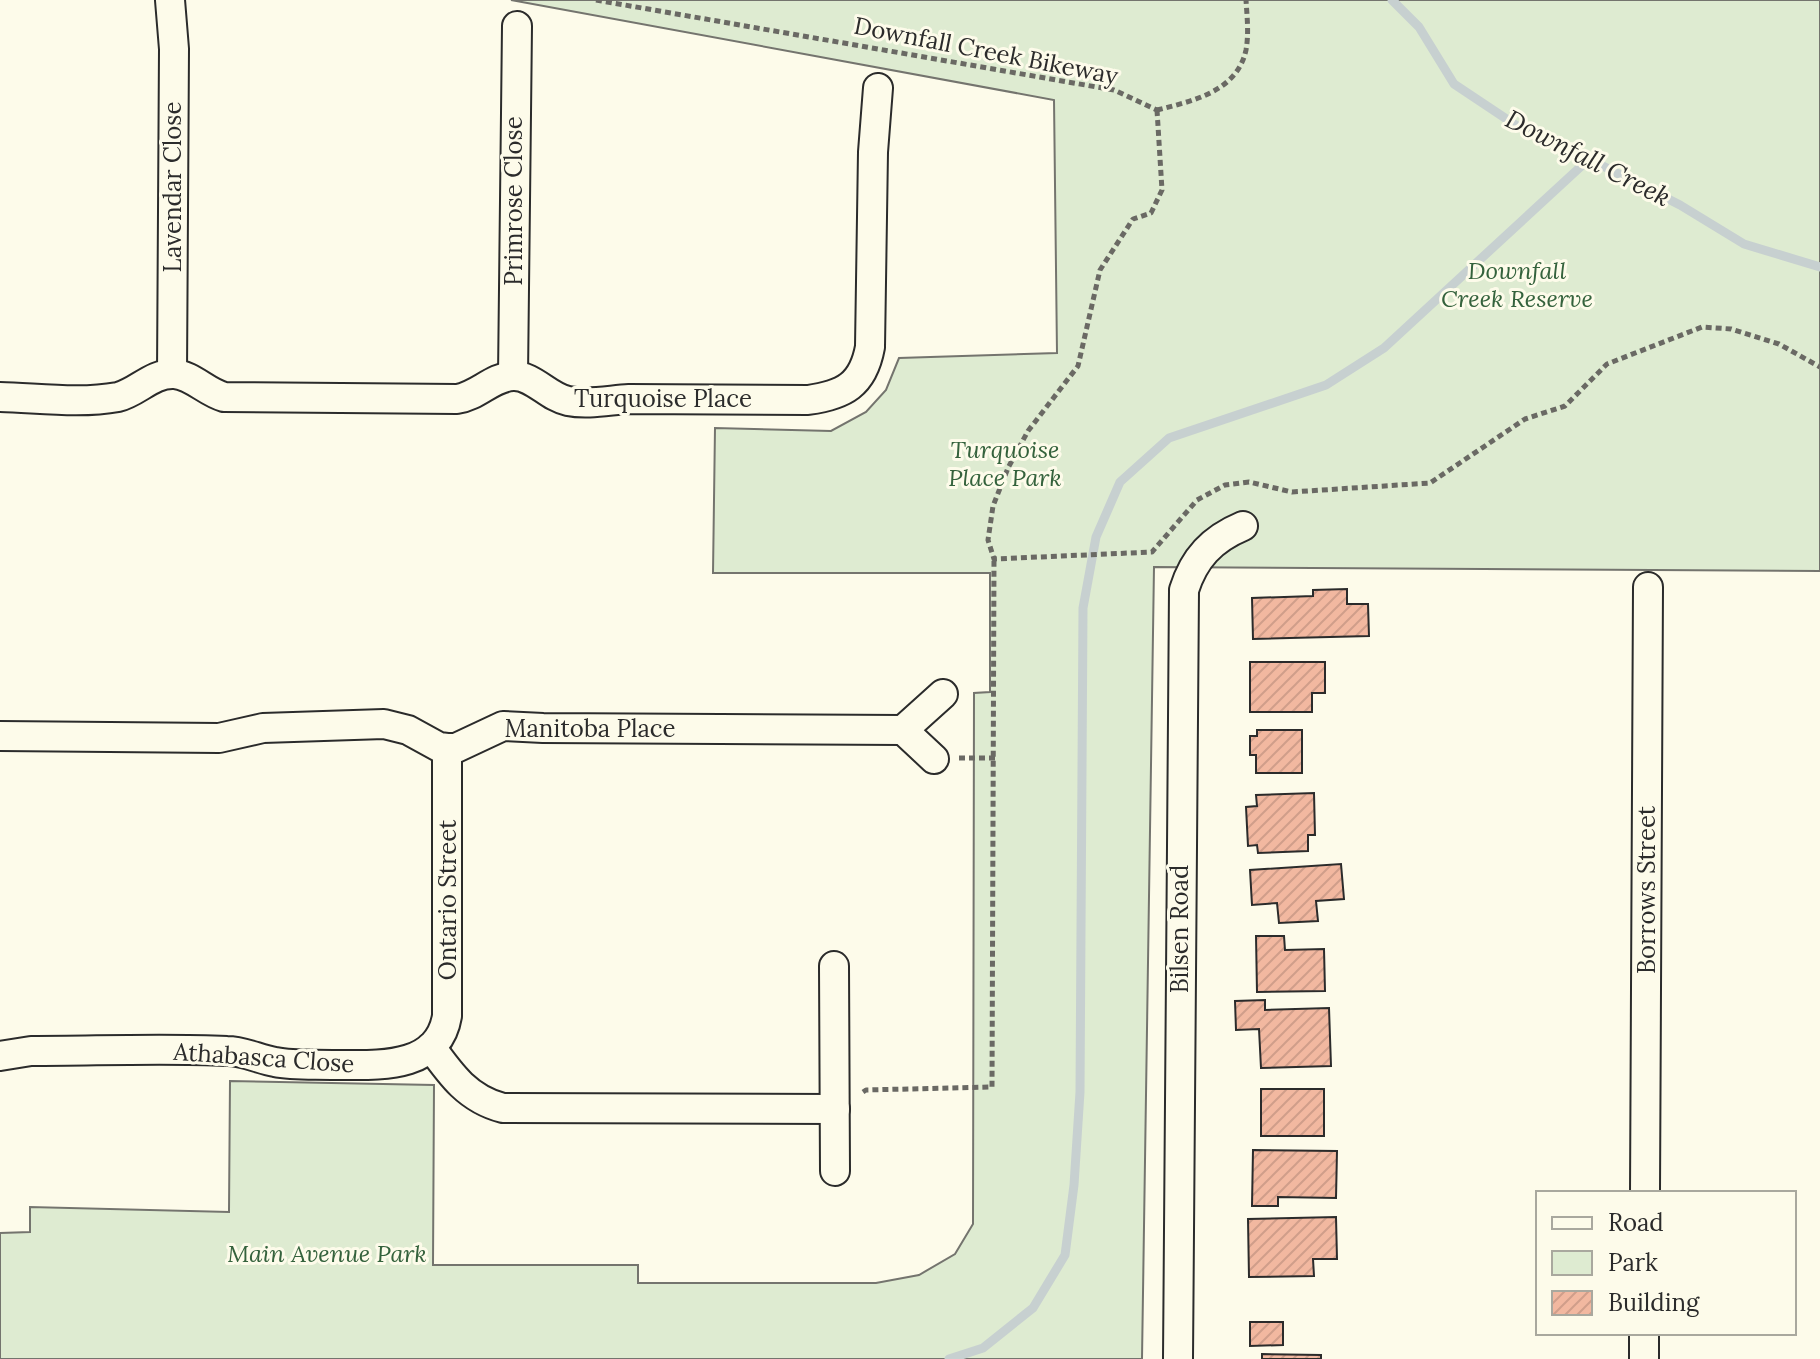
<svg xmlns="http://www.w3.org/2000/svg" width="1820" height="1359" font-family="Lora,serif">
  <defs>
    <pattern id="building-hatch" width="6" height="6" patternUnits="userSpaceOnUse" patternTransform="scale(2)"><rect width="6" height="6" fill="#f2b8a0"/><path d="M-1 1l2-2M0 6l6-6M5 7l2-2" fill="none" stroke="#d09e8a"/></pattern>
  </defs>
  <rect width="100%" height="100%" fill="#fdfbea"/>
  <!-- green -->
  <polygon fill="#deebd1" stroke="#74746e" stroke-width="2" points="511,0 1820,0 1820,571 1154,567 1142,1359 0,1359 0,1233 30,1232 30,1207 229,1212 230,1081 434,1085 433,1265 638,1265 638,1283 876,1283 919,1275 955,1254 973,1224 974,693 990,692 990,573 713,573 715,428 831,431 866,412 886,390 899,358 1057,353 1054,100"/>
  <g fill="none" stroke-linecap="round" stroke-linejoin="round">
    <!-- stream -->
    <g stroke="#c7d0d0" stroke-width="9">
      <polyline points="1392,0 1419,27 1454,84 1517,126 1589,159 1680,205 1744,244 1820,267"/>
      <polyline points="949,1359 983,1348 1033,1308 1065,1255 1074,1185 1080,1092 1083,608 1096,537 1120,482 1169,438 1326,385 1384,348 1589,159"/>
    </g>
  </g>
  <!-- building -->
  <g fill="url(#building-hatch)" stroke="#2b2b2b" stroke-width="2">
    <polygon points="1347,589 1347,604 1368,604 1369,636 1253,639 1252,598 1313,596 1313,590"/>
    <polygon points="1250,662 1325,662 1325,693 1312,693 1312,712 1250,712"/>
    <polygon points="1257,730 1302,730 1302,773 1256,773 1256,755 1250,755 1250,736 1257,736"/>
    <polygon points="1314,793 1315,835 1308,835 1308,851 1258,853 1257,845 1248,846 1246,807 1257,806 1256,795"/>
    <polygon points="1341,864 1344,899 1316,901 1318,921 1279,923 1277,903 1252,905 1250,870"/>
    <polygon points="1256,936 1284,936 1285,950 1324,949 1325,991 1257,992"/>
    <polygon points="1265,1000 1265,1010 1329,1008 1331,1066 1261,1068 1259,1029 1236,1030 1235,1001"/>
    <rect x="1261" y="1089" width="63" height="47"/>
    <polygon points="1253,1150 1337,1151 1336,1198 1278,1197 1278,1206 1252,1206"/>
    <polygon points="1336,1217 1337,1259 1313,1259 1314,1276 1249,1277 1248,1219"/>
    <polygon points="1250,1322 1283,1322 1283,1345 1250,1346"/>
    <polygon points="1262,1354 1321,1355 1321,1359 1262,1359"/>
  </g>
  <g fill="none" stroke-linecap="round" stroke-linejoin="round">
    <defs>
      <g id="minor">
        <polyline points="170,0 174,49 172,374"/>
        <polyline points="513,376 517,26"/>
        <path d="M0 397C38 398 80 404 118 397 138 392 152 373 174 374 192 375 206 392 224 397L457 399C478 396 492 377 513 376 533 375 548 397 568 401 588 405 610 400 629 399 689 399 749 400 808 400 844 395 863 385 870 347L873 152 878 88"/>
        <polyline points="0,736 219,738 263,728 384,724 408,730 439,747 447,748 456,748 503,726 543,728 903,730"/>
        <polyline points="934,759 903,730 943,694"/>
        <polyline points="834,966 835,1171"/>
        <path d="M431 1047C451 1075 468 1099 503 1108L835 1109"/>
        <path d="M0 1056 31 1051C96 1051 162 1048 227 1051 244 1051 258 1059 275 1062 294 1066 316 1064 336 1065 377 1065 438 1070 447 1016V748"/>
        <polyline points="1645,1193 1648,587"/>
        <path d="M1178 1359 1184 590C1194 558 1212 539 1243 526"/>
        <polyline points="1644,1359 1644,1333"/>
      </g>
    </defs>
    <!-- minor casing -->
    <use href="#minor" stroke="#2b2b2b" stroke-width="32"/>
    <!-- path -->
    <g stroke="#6a6964" stroke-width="5" stroke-dasharray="6 4" stroke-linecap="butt">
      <polyline points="596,0 1114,90 1157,110"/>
      <polyline points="1157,110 1162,190 1151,213 1133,219 1100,270 1078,366 1028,431 1008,468 993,506 988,540 994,559 1152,552 1197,500 1225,485 1249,482 1292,492 1430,483 1525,419 1565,406 1607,364 1702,327 1731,329 1779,344 1820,367"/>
      <path d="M1157 110C1192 101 1237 92 1246 50 1249 34 1247 16 1246 0"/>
      <polyline points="959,758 996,758"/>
      <polyline points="863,1092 866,1090 992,1087 994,559"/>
    </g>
    <!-- minor -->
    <use href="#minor" stroke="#fdfbea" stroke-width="28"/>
  </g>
  <g text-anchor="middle" stroke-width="6" stroke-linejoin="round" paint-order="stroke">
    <!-- street labels -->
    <g font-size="24" fill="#2b2b2b" stroke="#fdfbea">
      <text transform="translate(986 51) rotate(11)" y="8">Downfall Creek Bikeway</text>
      <text transform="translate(173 187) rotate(-90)" y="8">Lavendar Close</text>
      <text transform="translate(514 201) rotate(-90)" y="8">Primrose Close</text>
      <text x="663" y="407">Turquoise Place</text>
      <text x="590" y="737">Manitoba Place</text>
      <text transform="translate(1647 890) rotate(-90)" y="8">Borrows Street</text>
      <text transform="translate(448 900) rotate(-90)" y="8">Ontario Street</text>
      <text transform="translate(1180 929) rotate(-90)" y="8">Bilsen Road</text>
      <text transform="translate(264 1058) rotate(4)" y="8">Athabasca Close</text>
    </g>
    <!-- park labels -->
    <g font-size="24" font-style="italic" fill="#34623c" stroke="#fdfbea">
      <text x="1517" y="279">Downfall<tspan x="1517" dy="28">Creek Reserve</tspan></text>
      <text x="1005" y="458">Turquoise<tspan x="1005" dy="28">Place Park</tspan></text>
      <text x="327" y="1262">Main Avenue Park</text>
    </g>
    <!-- water labels -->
    <g font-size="26" font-style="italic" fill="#2b2b2b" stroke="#fdfbea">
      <text transform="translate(1588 158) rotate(27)" y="9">Downfall Creek</text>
    </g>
  </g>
  <!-- legend -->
  <rect x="1536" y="1191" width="260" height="144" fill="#fdfbea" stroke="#a9a89e" stroke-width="2"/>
  <rect x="1552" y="1217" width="40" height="12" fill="#fdfbea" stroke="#a9a89e" stroke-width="2"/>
  <text x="1608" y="1231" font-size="24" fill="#2b2b2b">Road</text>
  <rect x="1552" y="1251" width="40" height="24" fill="#deebd1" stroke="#a9a89e" stroke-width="2"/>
  <text x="1608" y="1271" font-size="24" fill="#2b2b2b">Park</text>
  <rect x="1552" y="1291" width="40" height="24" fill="url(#building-hatch)" stroke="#a9a89e" stroke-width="2"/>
  <text x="1608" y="1311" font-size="24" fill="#2b2b2b">Building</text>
</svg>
